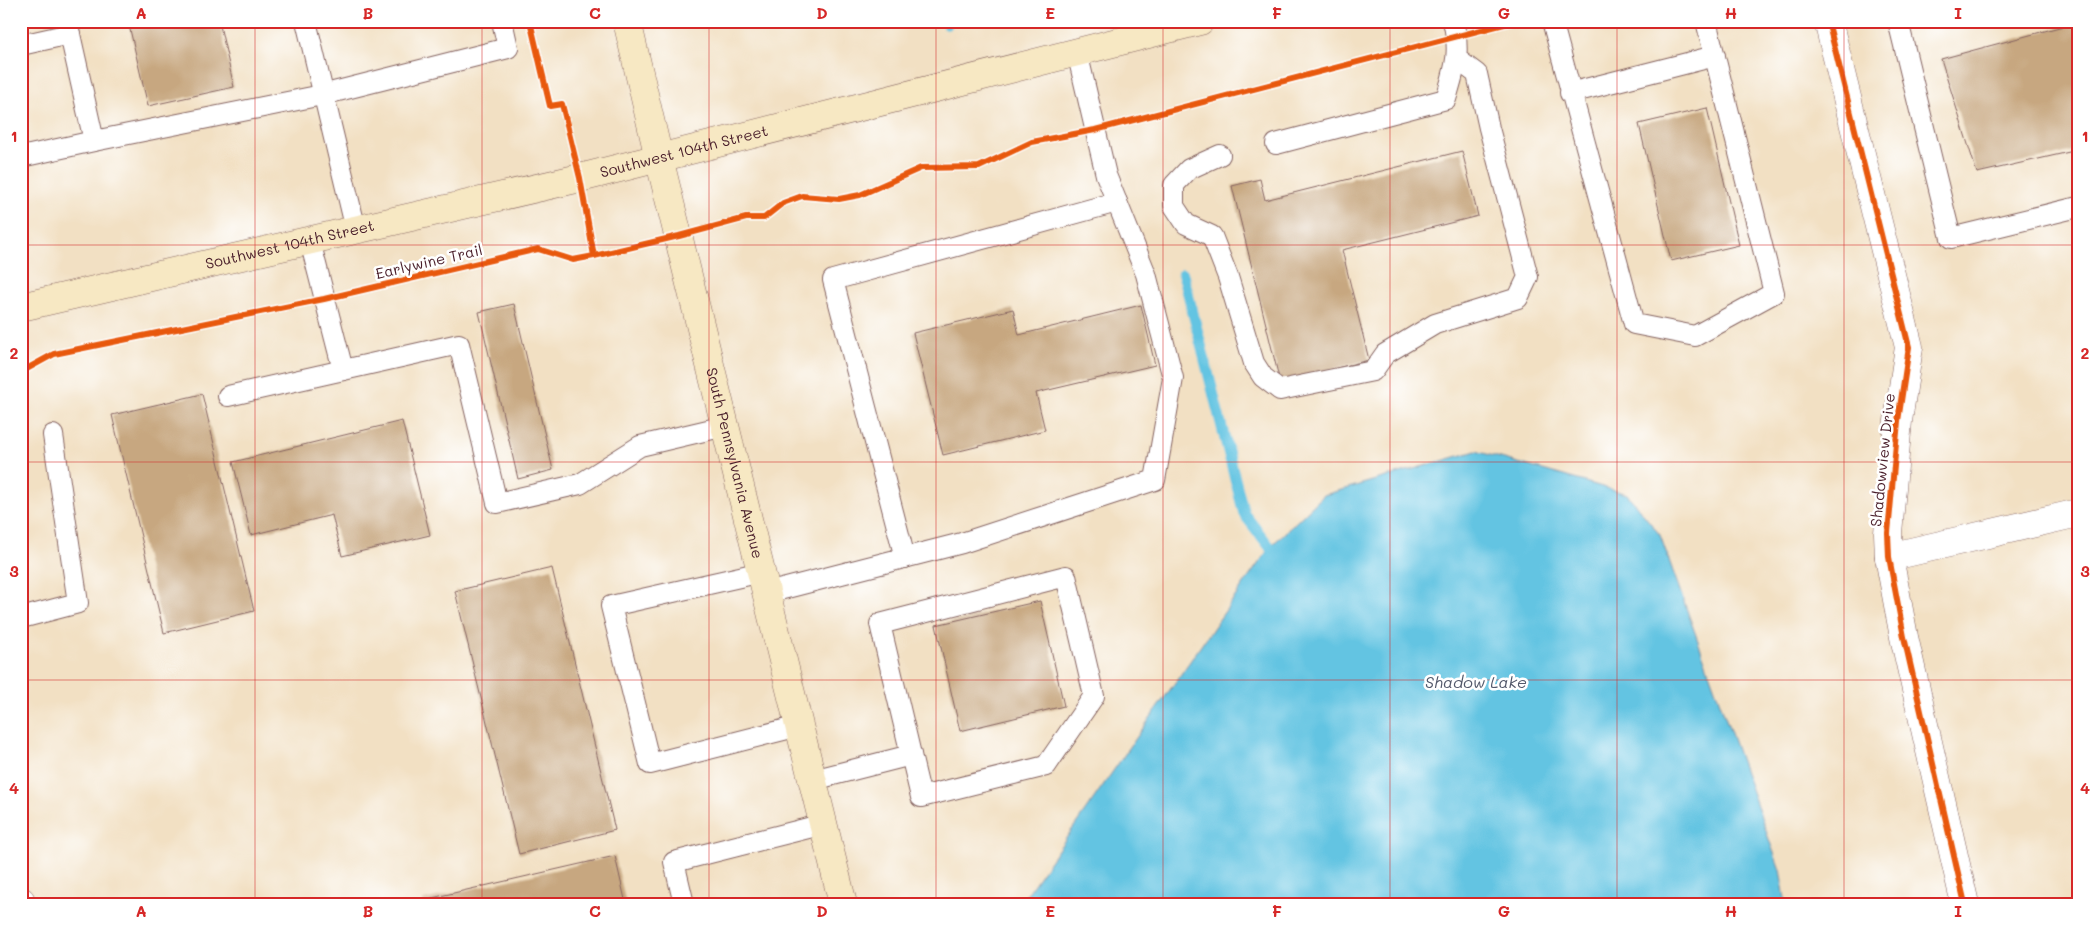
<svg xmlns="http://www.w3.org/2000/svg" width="2099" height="925" font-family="Mali,sans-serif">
  <rect width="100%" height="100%" fill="#fff"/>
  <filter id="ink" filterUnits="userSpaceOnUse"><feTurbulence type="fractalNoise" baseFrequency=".02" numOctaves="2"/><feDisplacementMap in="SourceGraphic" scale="10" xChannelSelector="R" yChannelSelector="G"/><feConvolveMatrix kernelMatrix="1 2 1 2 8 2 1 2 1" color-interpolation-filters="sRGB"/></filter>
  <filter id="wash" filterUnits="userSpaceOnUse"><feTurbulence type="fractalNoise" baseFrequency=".0096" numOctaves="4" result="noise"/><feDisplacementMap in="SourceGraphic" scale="20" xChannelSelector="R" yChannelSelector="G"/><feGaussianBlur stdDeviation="1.12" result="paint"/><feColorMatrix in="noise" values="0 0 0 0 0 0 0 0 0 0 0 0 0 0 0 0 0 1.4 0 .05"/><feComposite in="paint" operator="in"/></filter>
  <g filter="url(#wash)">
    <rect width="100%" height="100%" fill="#f2e0c3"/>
    <!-- water -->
    <polygon fill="#64c4e2" stroke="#577286" points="1476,451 1627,494 1660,535 1780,870 1786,904 1020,904 1270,547 1324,495"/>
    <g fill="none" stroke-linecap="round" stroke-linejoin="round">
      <!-- stream -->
      <g stroke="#64c4e2" stroke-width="11">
        <polyline points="946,21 947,24"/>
        <polyline points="1183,274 1244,514 1270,547 1276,561"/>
      </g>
    </g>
    <g id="blocks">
      <!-- building -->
      <g fill="#c7a780">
        <polygon points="128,21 219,21 234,87 148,106"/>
        <polygon points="2078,22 2078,150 1977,173 1941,59"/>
        <polygon points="1707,108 1739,245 1671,261 1639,124"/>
        <polygon points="1462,151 1478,216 1342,250 1369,360 1280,382 1232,186 1260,179 1265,200"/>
        <polygon points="514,304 553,470 518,479 479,312"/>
        <polygon points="1141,305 1155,365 1036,393 1045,430 943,455 913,333 1013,309 1019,335"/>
        <polygon points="202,394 254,611 164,633 112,415"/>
        <polygon points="402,421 430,535 342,556 332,515 251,535 233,462"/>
        <polygon points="552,568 615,830 519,854 455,591"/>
        <polygon points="1040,601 1064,706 960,731 936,625"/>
        <polygon points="615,856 626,904 424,904 423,900"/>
      </g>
    </g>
  </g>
  <g filter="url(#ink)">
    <use href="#blocks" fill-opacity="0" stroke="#856360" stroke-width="1"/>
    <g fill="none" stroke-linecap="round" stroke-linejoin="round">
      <defs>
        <g id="lane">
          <polyline points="67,21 94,141 322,95 508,48 502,21"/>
          <polyline points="306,21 356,230"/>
          <polyline points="1552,21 1634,324 1695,336 1774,293 1706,21"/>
          <polyline points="1898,21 1951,238 2078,207"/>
          <polyline points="21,45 70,34"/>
          <polyline points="1570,93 1715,56"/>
          <path d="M1276 144 1446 99C1455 68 1461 53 1453 21"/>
          <polyline points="1220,155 1189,169 1174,185 1174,206 1186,224 1212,236 1228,277 1254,363 1263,377 1280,390 1373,371 1385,354 1435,324 1518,298 1528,277 1489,128 1477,74 1457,59"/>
          <polyline points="21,157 94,141"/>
          <polyline points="310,241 343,370"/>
          <polyline points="228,396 459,344 497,503 580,484 640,446 725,426"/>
          <polyline points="905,558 833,280 1117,202"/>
          <polyline points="762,572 611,606 650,764 799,726"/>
          <polygon points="1066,576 1094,696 1046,766 921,797 880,624"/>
          <polyline points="767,593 962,543 1155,480 1173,378 1146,274 1106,175 1077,52"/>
          <polyline points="21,618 78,603 53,435"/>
          <polyline points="813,780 911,755"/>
          <polyline points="684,904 674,862 824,824"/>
        </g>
        <g id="street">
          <polyline points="1828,21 1909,347 1898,421 1888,533 1889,557 1904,637 1965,904"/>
          <polyline points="1889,557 2078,513"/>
          <polyline points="21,901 22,904"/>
        </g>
        <g id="secondary">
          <path id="s1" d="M627 21 659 158 843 904"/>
          <path id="s2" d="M21 307 580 178 1200 21"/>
        </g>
      </defs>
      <!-- lane casing -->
      <use href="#lane" stroke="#856360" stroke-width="22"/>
      <!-- street casing -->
      <use href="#street" stroke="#856360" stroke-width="29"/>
      <!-- secondary casing -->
      <use href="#secondary" stroke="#856360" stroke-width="29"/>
      <!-- lane -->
      <use href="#lane" stroke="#fff" stroke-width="20"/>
      <!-- street -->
      <use href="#street" stroke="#fff" stroke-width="28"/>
      <!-- secondary -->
      <use href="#secondary" stroke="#f7e8c3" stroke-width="28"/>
      <defs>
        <g id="cycleway">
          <polyline points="1828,21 1909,347 1898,421 1888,533 1889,557 1904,637 1965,904"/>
          <polyline points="594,256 679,236 746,218 764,218 783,203 802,196 839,199 860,195 921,168 979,167 1032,142 1095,130 1516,21"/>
          <polyline points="21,372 54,354 324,299 538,249 573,260 594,256 580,178 562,104 550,106 530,21"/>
        </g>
      </defs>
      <!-- cycleway casing -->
      <use href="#cycleway" stroke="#fff" stroke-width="9"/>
      <!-- cycleway -->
      <use href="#cycleway" stroke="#e8590c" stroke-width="6"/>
    </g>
  </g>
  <!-- grid -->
  <path fill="none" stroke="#d62828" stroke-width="1" stroke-opacity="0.55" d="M255 21V904M482 21V904M709 21V904M936 21V904M1163 21V904M1390 21V904M1617 21V904M1844 21V904M21 245H2078M21 462H2078M21 680H2078"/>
  <g text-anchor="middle" stroke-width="5" stroke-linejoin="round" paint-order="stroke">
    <!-- street labels -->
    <g font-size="15" fill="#4a1f2b" stroke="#fff">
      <text dy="5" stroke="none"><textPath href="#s2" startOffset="681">Southwest 104th Street</textPath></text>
      <text dy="5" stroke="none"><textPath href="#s2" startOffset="276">Southwest 104th Street</textPath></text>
      <text transform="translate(429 262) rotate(-13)" y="5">Earlywine Trail</text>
      <text transform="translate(1883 460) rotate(-84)" y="5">Shadowview Drive</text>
      <text dy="5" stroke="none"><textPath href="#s1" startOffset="455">South Pennsylvania Avenue</textPath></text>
    </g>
    <!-- water labels -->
    <g font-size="16" font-style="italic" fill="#53596b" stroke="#fff">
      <text x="1476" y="688">Shadow Lake</text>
    </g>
  </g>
  <!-- margin -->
  <rect width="2099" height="925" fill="none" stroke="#fff" stroke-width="55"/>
  <rect x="28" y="28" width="2044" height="870" fill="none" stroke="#d62828" stroke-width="2"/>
  <g font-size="16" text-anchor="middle" font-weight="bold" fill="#d62828">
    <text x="141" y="19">A</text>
    <text x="368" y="19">B</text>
    <text x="595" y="19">C</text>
    <text x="822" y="19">D</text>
    <text x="1050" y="19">E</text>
    <text x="1277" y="19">F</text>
    <text x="1504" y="19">G</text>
    <text x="1731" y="19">H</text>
    <text x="1958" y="19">I</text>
    <text x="14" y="142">1</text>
    <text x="2085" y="142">1</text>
    <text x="14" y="359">2</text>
    <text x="2085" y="359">2</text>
    <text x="14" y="577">3</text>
    <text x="2085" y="577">3</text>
    <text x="14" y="794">4</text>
    <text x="2085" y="794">4</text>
    <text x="141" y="917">A</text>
    <text x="368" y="917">B</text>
    <text x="595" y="917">C</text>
    <text x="822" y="917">D</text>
    <text x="1050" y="917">E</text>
    <text x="1277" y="917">F</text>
    <text x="1504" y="917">G</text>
    <text x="1731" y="917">H</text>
    <text x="1958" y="917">I</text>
  </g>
</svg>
